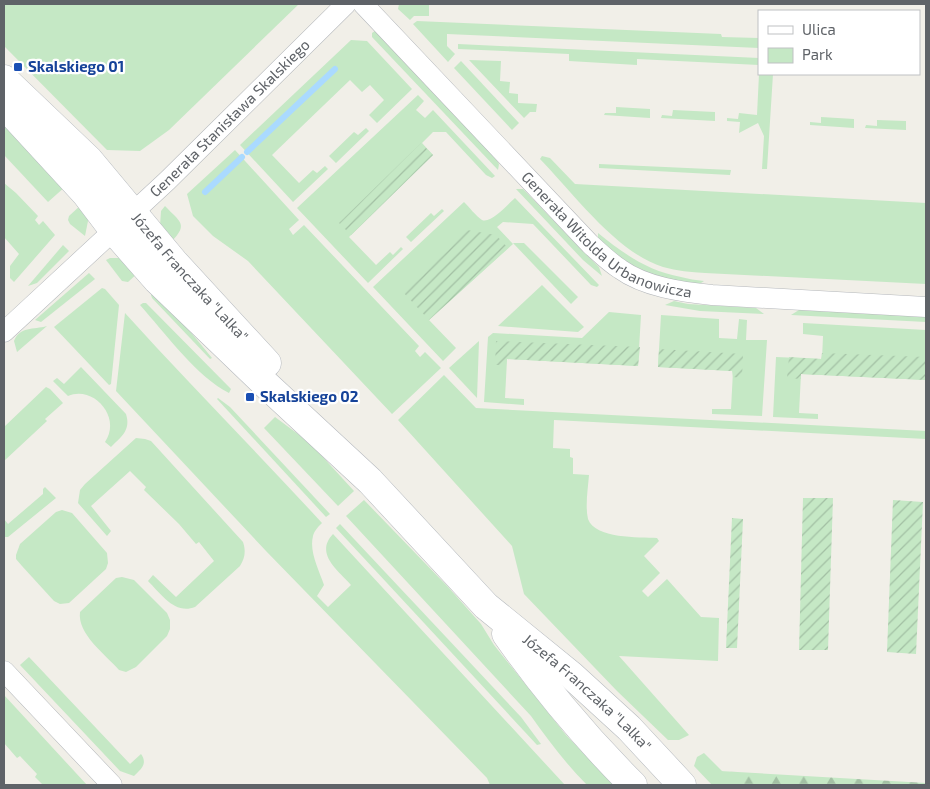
<svg xmlns="http://www.w3.org/2000/svg" width="930" height="789" font-family="'Exo 2',sans-serif">
  <defs>
    <pattern id="forest-firs" width="22" height="20" patternUnits="userSpaceOnUse" patternTransform="scale(1.25)"><rect width="22" height="20" fill="#c5e8c5"/><path d="M5 1l3.5 6h-7zM16 11l3.5 6h-7z" fill="#a3c0a4"/></pattern>
    <pattern id="garden-furrows" width="10" height="10" patternUnits="userSpaceOnUse" patternTransform="scale(1.25)"><rect width="10" height="10" fill="#c5e8c5"/><path d="M-1 1l2-2M0 10L10 0M9 11l2-2" fill="none" stroke="#a3c0a4"/></pattern>
  </defs>
  <rect width="100%" height="100%" fill="#f1efe8"/>
  <!-- green -->
  <g fill="#c5e8c5">
    <polygon points="4,4 299,4 169,130 140,151 107,150 4,46"/>
    <polygon points="399,4 429,4 429,16 414,16 410,20 398,9"/>
    <polygon points="417,21 721,34 722,37 759,38 759,48 447,34 447,46 455,54 448,62 413,24"/>
    <polygon points="375,31 496,159 499,164 498,170 372,37 372,33"/>
    <polygon points="351,40 367,41 412,89 377,123 369,115 384,100 370,85 362,92 350,80 272,155 299,183 313,170 317,173 325,166 328,169 293,202 240,145"/>
    <polygon points="458,44 759,58 759,65 637,59 637,65 569,61 569,54 458,49"/>
    <polygon points="469,60 501,61 500,81 510,82 509,93 518,94 518,103 537,104 536,112 530,112 524,118"/>
    <polygon points="461,61 519,123 512,130 454,68"/>
    <polygon points="759,74 773,74 767,169 762,169 764,136 758,123 739,133 740,122 727,121 727,118 738,119 739,113 757,115"/>
    <polygon points="418,95 424,101 416,110 425,118 433,110 495,176 492,178 486,175 446,132 433,132 422,143 433,155 349,237 376,265 390,252 393,255 401,247 403,249 368,283 297,208"/>
    <polygon points="616,107 650,109 650,118 604,115 605,113 616,113"/>
    <polygon points="673,110 715,112 715,121 661,118 662,115 672,116"/>
    <polygon points="821,117 854,119 854,128 810,125 810,122 821,123"/>
    <polygon points="4,120 66,186 48,202 4,155"/>
    <polygon points="877,120 906,121 906,130 865,128 866,125 877,126"/>
    <polygon points="366,128 369,131 336,163 329,156 354,132 358,135"/>
    <polygon points="235,150 299,220 289,229 293,235 304,225 419,346 415,351 420,357 425,352 441,368 392,414 248,261 213,236 193,216 187,194"/>
    <path d="M542 156 550 158 575 184 926 203V284L705 273C691 272 677 271 663 267 617 253 573 193 540 159Z"/>
    <polygon points="599,164 731,170 730,175 599,168"/>
    <polygon points="4,183 16,193 38,216 35,220 39,225 43,221 55,235 14,282 10,278 10,266 19,254 4,237"/>
    <polygon points="516,189 523,189 526,192 576,244 599,267 602,276 583,260"/>
    <path d="M515 198 599 285 597 287 591 285 533 224 503 222 497 227 513 244 429 320 456 348 443 361 373 287 464 202C469 207 476 216 482 220 491 224 509 203 515 198Z"/>
    <polygon points="82,204 89,216 85,236 70,224 68,220 69,216"/>
    <path d="M165 206C180 222 189 224 171 242L160 226 161 211Z"/>
    <polygon points="442,209 444,211 411,242 406,237 431,213 434,216"/>
    <path d="M598 233C624 254 648 271 681 277 688 279 696 280 704 281L698 285 660 278 629 264 598 240Z"/>
    <polygon points="513,243 524,243 578,297 571,304"/>
    <polygon points="63,245 69,251 37,283 28,286"/>
    <polygon points="110,258 120,258 139,272 128,282 122,281 106,260"/>
    <polygon points="89,273 95,279 41,322 35,320"/>
    <polygon points="542,285 584,327 578,332 498,326"/>
    <polygon points="102,288 105,289 119,305 111,384 109,385 54,327"/>
    <polygon points="156,290 212,358 210,359 152,298 151,295"/>
    <polygon points="674,301 688,304 756,308 764,314 700,311 665,305"/>
    <path d="M143 303H146L231 389 229 393C198 378 164 332 140 305Z"/>
    <polygon points="799,310 926,317 926,322 791,315"/>
    <polygon points="609,312 641,315 638,366 507,359 505,398 524,399 524,405 484,402 488,337 493,333 582,338"/>
    <path d="M125 313C189 384 257 452 322 523 319 526 314 531 313 536 309 552 319 570 324 585L317 596 328 607 351 585C339 571 314 554 333 534L565 785H490L487 778 266 551 116 391Z"/>
    <polygon points="661,315 719,319 719,338 737,339 739,319 747,320 746,340 767,340 762,416 712,414 712,409 731,409 733,371 658,367"/>
    <polygon points="803,323 926,330 926,380 801,374 799,413 818,414 818,419 773,417 776,357 822,359 823,336 803,334"/>
    <path d="M47 326 17 352 14 341C20 326 33 330 47 326Z"/>
    <polygon points="479,341 477,398 449,368"/>
    <path d="M81 367 126 414C131 430 122 436 111 447L105 442C122 418 94 385 68 396L53 381 57 378 64 384Z"/>
    <path d="M444 375 476 408 926 431V439L554 420 553 448 570 449V457L573 458V474L589 475C588 488 585 506 588 519 595 539 639 537 657 538L659 541 644 556 660 573 642 591 648 597 667 579 701 617 719 618 718 661 619 656 689 735 679 740H668L617 691 524 594 512 546 398 420Z"/>
    <polygon points="46,387 50,389 63,403 45,419 47,421 4,461 4,427"/>
    <polygon points="218,398 230,407 330,514 326,517 217,399"/>
    <polygon points="275,417 310,443 354,491 338,506 264,428"/>
    <path d="M136 438 145 439 151 441 243 542C246 551 245 558 240 566L195 607C175 615 161 594 148 581L153 575 176 597 214 561 199 542 196 544 179 524 144 490 146 487 130 471 91 506 111 531 107 536 78 503 80 490 85 484Z"/>
    <polygon points="45,487 56,498 8,537 4,537 4,519 8,524 43,494 43,489"/>
    <path d="M364 500 449 588 481 624 494 645 566 735 614 785H587C566 764 548 740 531 716L346 516Z"/>
    <polygon points="62,510 72,513 107,553 108,563 106,569 69,603 60,604 54,601 22,566 16,559 16,555 20,544 56,512"/>
    <polygon points="340,524 521,717 541,744 537,745 336,528"/>
    <path d="M122 577 134 580 167 613 170 620V629L167 636 136 667 126 672 119 670C106 655 77 634 80 612L116 578Z"/>
    <path d="M29 657 130 764 141 754C148 764 141 769 134 776L120 771 20 665Z"/>
    <polygon points="4,695 87,785 43,785 35,777 37,774 20,756 17,758 4,743"/>
    <polygon points="704,753 736,785 712,785 694,766 697,757"/>
  </g>
  <!-- forest -->
  <polygon fill="url(#forest-firs)" points="720,771 926,783 926,785 735,785"/>
  <!-- garden -->
  <g fill="url(#garden-furrows)">
    <polygon points="421,143 433,155 351,235 339,223"/>
    <polygon points="467,230 496,235 508,248 429,320 402,291"/>
    <polygon points="496,341 640,347 638,366 507,359 506,365 495,365"/>
    <polygon points="659,349 743,354 742,378 733,377 732,371 658,367"/>
    <polygon points="822,353 926,357 926,380 801,374 801,379 787,378 789,357 821,359"/>
    <polygon points="803,498 833,498 828,650 799,650"/>
    <polygon points="893,500 923,502 916,654 887,652"/>
    <polygon points="732,518 743,519 737,648 726,648"/>
  </g>
  <g fill="none" stroke-linecap="round" stroke-linejoin="round">
    <!-- stream -->
    <g stroke="#aadaff" stroke-width="6">
      <polyline points="247,152 335,69"/>
      <polyline points="205,192 242,157"/>
    </g>
    <defs>
      <g id="street">
        <path id="s1" d="M363 4 590 244C599 252 609 262 620 269 645 287 682 292 712 295L926 307"/>
        <path id="s2" d="M4 332 167 181 346 4"/>
        <polyline points="4,671 112,785"/>
      </g>
      <g id="secondary">
        <path id="s3" d="M4 79 89 160 174 262 267 363"/>
        <path id="s4" d="M4 105 86 194 114 231 157 280 259 378 370 481 486 606 571 675 629 728 682 785"/>
        <path d="M506 634C544 688 586 738 633 785"/>
      </g>
    </defs>
    <!-- street casing -->
    <use href="#street" stroke="#b5b8bc" stroke-width="21"/>
    <!-- secondary casing -->
    <use href="#secondary" stroke="#b6babf" stroke-width="29"/>
    <!-- street -->
    <use href="#street" stroke="#fff" stroke-width="20"/>
    <!-- secondary -->
    <use href="#secondary" stroke="#fff" stroke-width="28"/>
  </g>
  <!-- markers -->
  <g fill="#1a4fb4" stroke="#fff" stroke-width="2">
    <rect x="13" y="62" width="10" height="10" rx="2.5"/>
    <rect x="245" y="392" width="10" height="10" rx="2.5"/>
  </g>
  <g text-anchor="middle" stroke-width="4.5" stroke-linejoin="round" paint-order="stroke">
    <!-- transit labels -->
    <g font-size="15" font-weight="bold" fill="#164399" stroke="#fff" text-anchor="start">
      <text x="28" y="72">Skalskiego 01</text>
      <text x="260" y="402">Skalskiego 02</text>
    </g>
    <!-- street labels -->
    <g font-size="15" fill="#5f6368" stroke="#fff">
      <text dy="5" stroke="none"><textPath href="#s2" startOffset="311">Generała Stanisława Skalskiego</textPath></text>
      <text dy="5" stroke="none"><textPath href="#s1" startOffset="340">Generała Witolda Urbanowicza</textPath></text>
      <text dy="5" stroke="none"><textPath href="#s3" startOffset="272">Józefa Franczaka "Lalka"</textPath></text>
      <text dy="5" stroke="none"><textPath href="#s4" startOffset="829">Józefa Franczaka "Lalka"</textPath></text>
    </g>
  </g>
  <!-- border -->
  <rect width="930" height="789" fill="none" stroke="#5f6368" stroke-width="10"/>
  <!-- legend -->
  <rect x="758" y="10" width="162" height="65" fill="#ffffff" stroke="#bfc1c3"/>
  <rect x="768" y="26" width="25" height="8" fill="#ffffff" stroke="#bfc1c3"/>
  <text x="802" y="35" font-size="15" fill="#5f6368">Ulica</text>
  <rect x="768" y="48" width="25" height="15" fill="#c5e8c5" stroke="#bfc1c3"/>
  <text x="802" y="60" font-size="15" fill="#5f6368">Park</text>
</svg>
